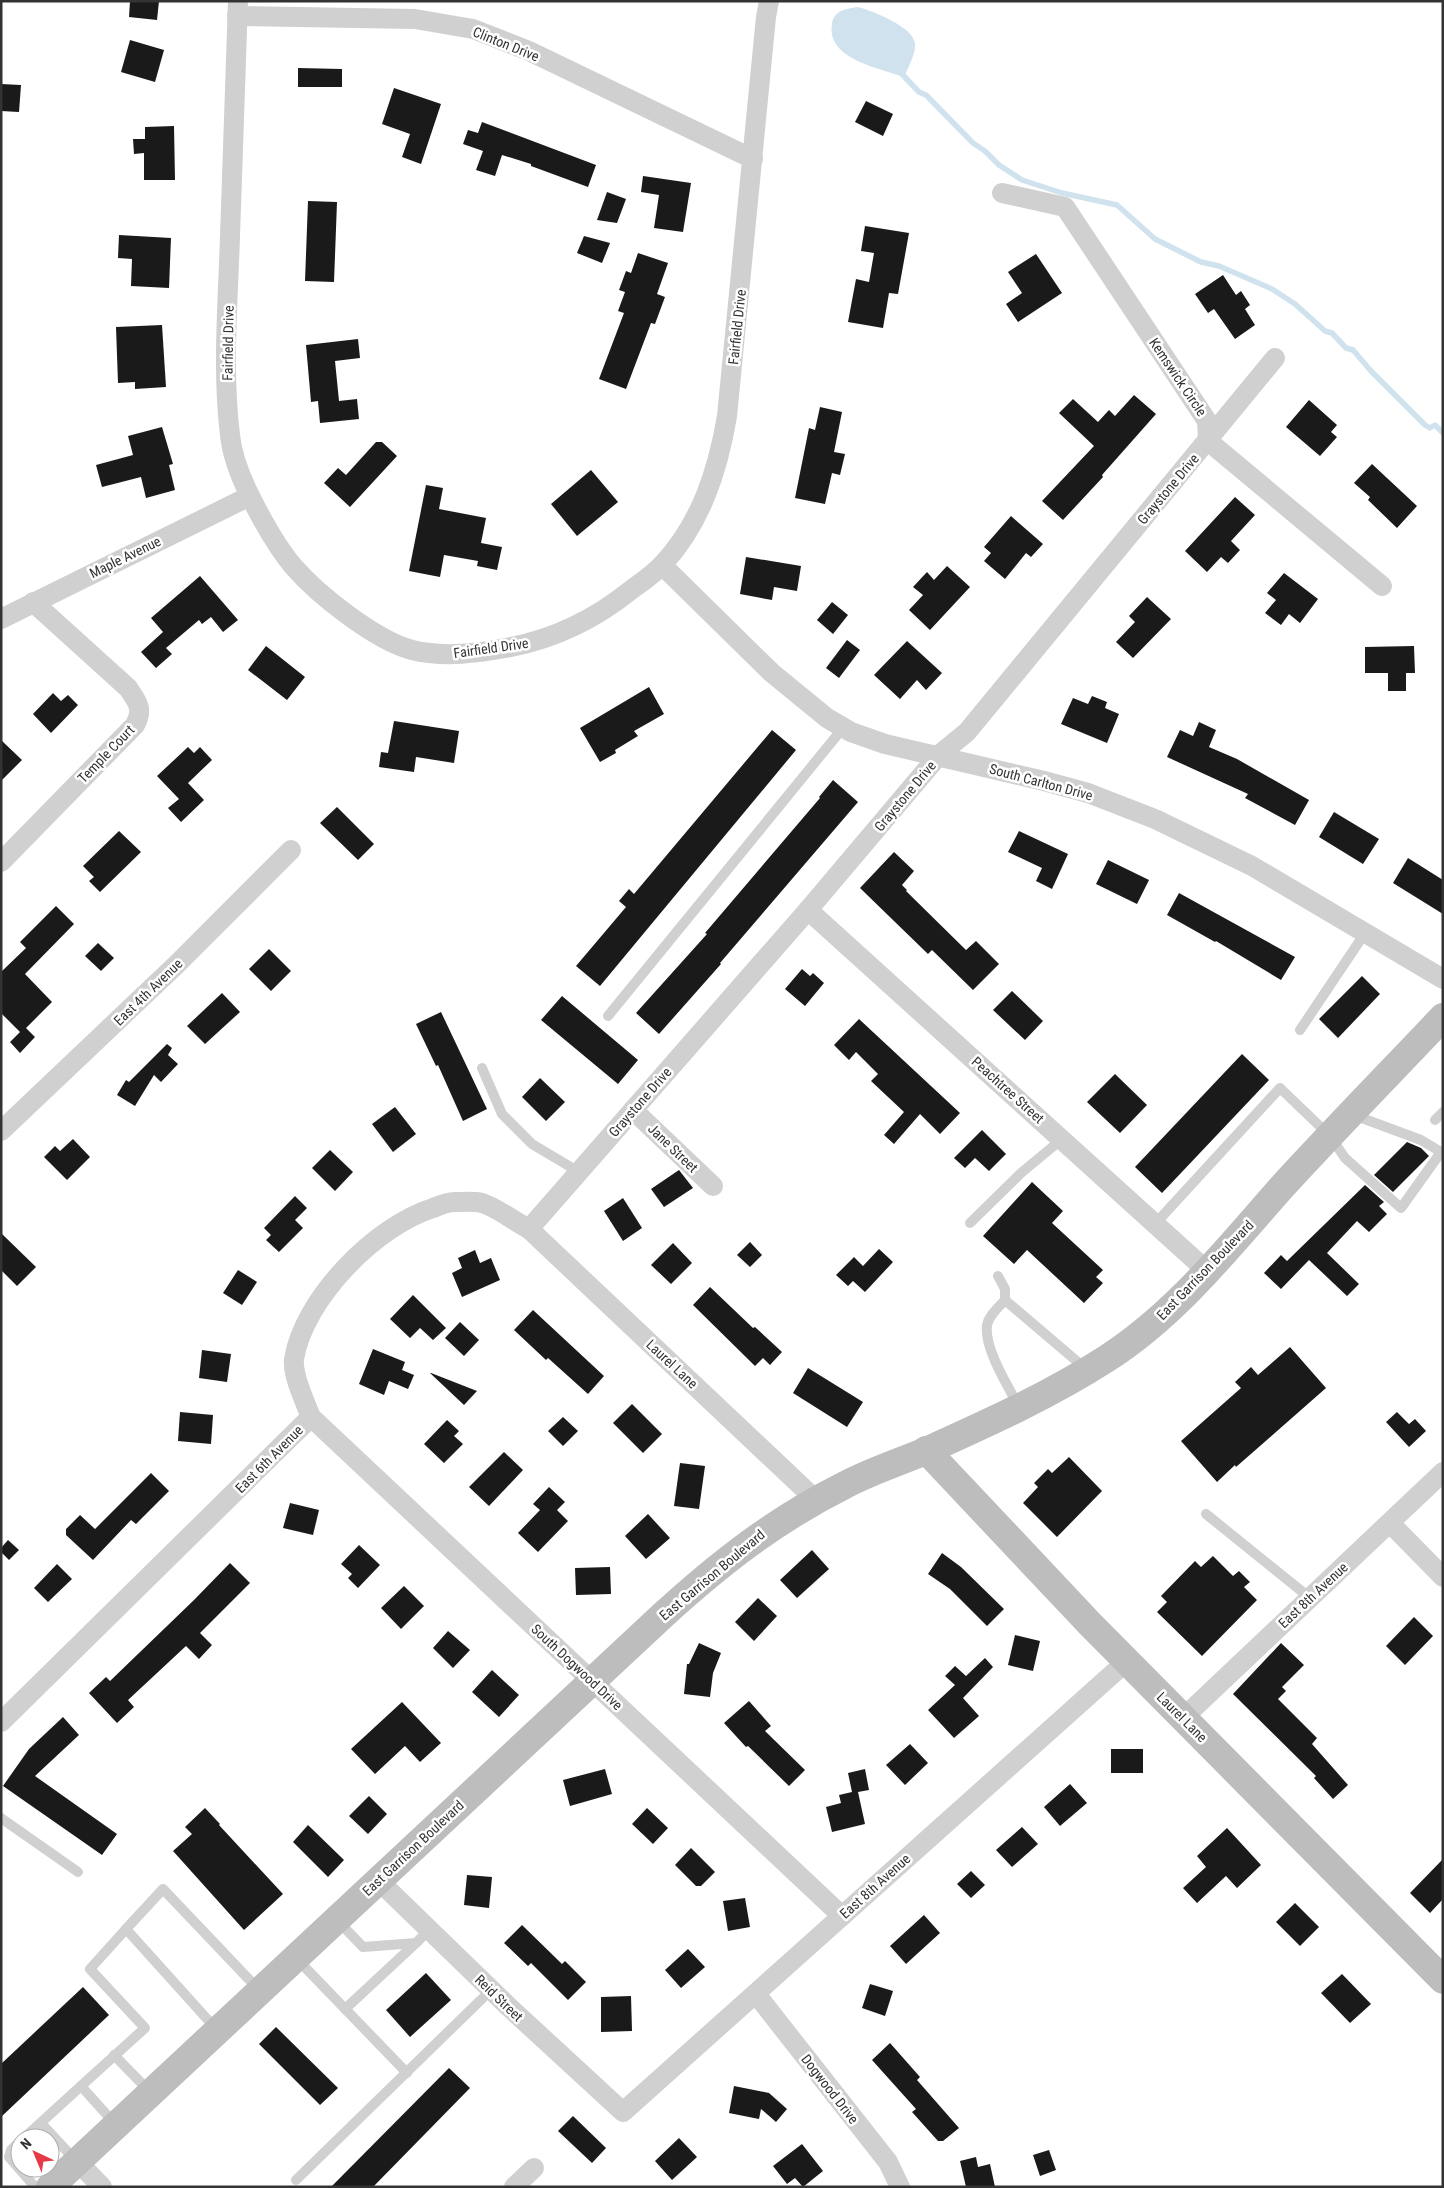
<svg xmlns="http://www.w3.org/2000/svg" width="1444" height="2188" font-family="'Roboto Condensed',sans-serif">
  <rect width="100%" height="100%" fill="#fff"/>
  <!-- water -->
  <path fill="#cfe2ee" d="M858 7C873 11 914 27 915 44 916 53 908 68 904 77 879 68 826 59 832 24 834 10 846 9 858 7Z"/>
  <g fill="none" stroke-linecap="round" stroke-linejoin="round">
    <!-- stream -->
    <polyline stroke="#cfe2ee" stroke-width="5.5" points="900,72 919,92 926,95 973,143 985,151 999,165 1022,180 1062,193 1117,205 1155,239 1201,262 1219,266 1272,289 1295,304 1325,331 1332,333 1346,348 1353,350 1371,371 1425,425 1430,428 1435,425 1443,433"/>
  </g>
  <!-- building -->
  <g fill="#1a1a1a">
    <polygon points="130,1 159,1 157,20 129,17"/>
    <polygon points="130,40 164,50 155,82 121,72"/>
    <polygon points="298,68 342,69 342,87 298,87"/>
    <polygon points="1,84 21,85 19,112 1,111"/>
    <polygon points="394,88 441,104 421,164 402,157 410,134 382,124"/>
    <polygon points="866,101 893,114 883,136 855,122"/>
    <polygon points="482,122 596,165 588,187 531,166 531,164 502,155 495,176 476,170 483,151 463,144 468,130 478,133"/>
    <polygon points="174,126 175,180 144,180 144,153 134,154 133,139 145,139 145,127"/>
    <polygon points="643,176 691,183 683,232 654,228 659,195 641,192"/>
    <polygon points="607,192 626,199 617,223 597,220"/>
    <polygon points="308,201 337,202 334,282 305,281"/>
    <polygon points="865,226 909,233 898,294 889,293 883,328 848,322 856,279 869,282 874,253 861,251"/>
    <polygon points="119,235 171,238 169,288 131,286 132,259 118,258"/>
    <polygon points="584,236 610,243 602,263 577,253"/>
    <polygon points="638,253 668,263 657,294 665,297 655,324 651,323 626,389 599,379 624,313 618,311 625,292 619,290 626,271 631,273"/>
    <polygon points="1036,254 1062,293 1018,322 1006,304 1022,293 1008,272"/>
    <polygon points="1223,275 1236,295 1241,291 1250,305 1245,309 1255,325 1235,339 1214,309 1208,313 1195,294"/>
    <polygon points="162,325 166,387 135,389 135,382 118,383 116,327"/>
    <polygon points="358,339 360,358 335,361 339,401 357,399 359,419 320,423 318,401 311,402 306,345"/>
    <polygon points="1134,395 1156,414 1102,475 1103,477 1063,520 1042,501 1094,446 1059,413 1073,399 1098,422 1109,410 1115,416"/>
    <polygon points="1309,400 1337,425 1331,432 1337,437 1320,456 1286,427"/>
    <polygon points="820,407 842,412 834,452 845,454 840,475 832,473 825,504 795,498 809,428 815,430"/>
    <polygon points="162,427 173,464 169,465 175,490 146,498 141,477 102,487 96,465 133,455 128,436"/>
    <polygon points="376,442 382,442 397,456 350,507 324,483 338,468 346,475"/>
    <polygon points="1372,464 1417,506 1397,528 1368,500 1370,497 1354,483"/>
    <polygon points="591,470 618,502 577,536 551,504"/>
    <polygon points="426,485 443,488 439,509 486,518 481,543 502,547 497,570 477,566 478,561 444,555 440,577 409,571"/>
    <polygon points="1235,497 1255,515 1231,541 1240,550 1228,563 1221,557 1207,572 1185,551"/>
    <polygon points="1011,516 1043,544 1031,557 1026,553 1005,579 984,561 991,553 984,547"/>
    <polygon points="746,557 801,566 797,591 774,587 772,600 740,594"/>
    <polygon points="947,566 970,587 930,630 909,610 923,595 913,587 927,572 934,580"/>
    <polygon points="1284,573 1318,599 1300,623 1289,614 1281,625 1265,613 1276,600 1267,593"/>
    <polygon points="200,576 238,620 223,632 211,617 202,624 199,620 166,648 172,654 156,668 141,652 163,632 151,618"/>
    <polygon points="1147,597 1171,619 1133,658 1116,642 1135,622 1129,616"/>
    <polygon points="832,602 848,615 833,634 817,620"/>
    <polygon points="847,640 860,650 839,678 826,668"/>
    <polygon points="907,641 942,673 926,690 917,680 900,699 874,675"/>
    <polygon points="266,646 305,677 287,700 248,670"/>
    <polygon points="1414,646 1415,673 1406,673 1406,691 1388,691 1388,673 1365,673 1365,647"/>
    <polygon points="649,687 664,714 634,731 638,736 615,750 616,753 600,762 580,728"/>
    <polygon points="53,693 61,701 68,695 78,705 51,733 33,714"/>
    <polygon points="1092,696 1107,702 1105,708 1119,714 1107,743 1061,724 1073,698 1088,704"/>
    <polygon points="394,721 459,731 454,763 416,757 414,772 379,767 381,752 388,753"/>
    <polygon points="1199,722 1216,730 1209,747 1237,759 1309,800 1295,825 1245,798 1248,794 1167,757 1180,730 1193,736"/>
    <polygon points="772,730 796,750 600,986 576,966 626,907 619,901 629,889 634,894"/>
    <polygon points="1,740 22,760 1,781"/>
    <polygon points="188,747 194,753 200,747 212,760 188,783 204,800 181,822 168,808 179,799 157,776"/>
    <polygon points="833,780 858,802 720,963 721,964 659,1034 636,1013 707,934 705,933 820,798 819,797"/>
    <polygon points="337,807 374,844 358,860 320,823"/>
    <polygon points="1334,812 1379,839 1363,864 1319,837"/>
    <polygon points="119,831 141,852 100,892 89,881 94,877 83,866"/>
    <polygon points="1019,831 1068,854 1052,889 1036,881 1042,868 1008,852"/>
    <polygon points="894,852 914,871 902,885 907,890 906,891 966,950 976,941 999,964 973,990 932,950 928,954 860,888"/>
    <polygon points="1408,858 1443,880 1443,914 1393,883"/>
    <polygon points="1108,860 1149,880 1137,904 1096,884"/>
    <polygon points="1179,893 1295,957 1281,980 1216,941 1215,942 1167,915"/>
    <polygon points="56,906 74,924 25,974 52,1002 26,1028 35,1037 20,1053 10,1042 20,1032 1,1013 1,972 26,948 20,942"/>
    <polygon points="98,943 114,958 101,971 85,956"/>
    <polygon points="269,949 291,971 271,991 249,969"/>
    <polygon points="802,969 810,976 813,973 824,983 805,1006 785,989"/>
    <polygon points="1362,976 1380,994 1338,1038 1319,1019"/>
    <polygon points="1012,991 1043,1021 1025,1040 993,1010"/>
    <polygon points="222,993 240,1012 205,1044 187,1026"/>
    <polygon points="562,996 638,1060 618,1084 541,1020"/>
    <polygon points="441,1012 487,1109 463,1121 438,1065 436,1066 416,1024"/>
    <polygon points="859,1019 960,1113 940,1134 920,1114 894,1144 884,1135 904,1112 871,1081 878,1074 856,1052 849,1060 834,1045"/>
    <polygon points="167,1044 172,1048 168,1055 178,1064 161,1082 154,1075 135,1106 117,1095 126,1080 129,1082"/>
    <polygon points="1242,1054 1269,1080 1162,1193 1135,1167"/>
    <polygon points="1115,1074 1147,1105 1120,1133 1087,1102"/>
    <polygon points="540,1078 565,1102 546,1121 522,1097"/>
    <polygon points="395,1107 416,1134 393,1152 372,1124"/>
    <polygon points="982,1130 1006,1154 989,1171 975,1158 965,1168 954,1158"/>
    <polygon points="73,1139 90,1157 67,1180 44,1157 55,1146 60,1151"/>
    <polygon points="1407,1142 1421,1148 1429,1156 1393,1192 1374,1175"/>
    <polygon points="330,1150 353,1172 335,1191 312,1168"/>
    <polygon points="679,1170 693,1188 664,1207 651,1189"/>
    <polygon points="1032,1182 1063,1211 1052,1223 1103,1270 1096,1277 1103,1283 1084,1303 1027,1250 1014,1264 983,1236"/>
    <polygon points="1365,1185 1384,1202 1379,1206 1387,1214 1369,1232 1357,1221 1327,1253 1359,1284 1347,1296 1309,1260 1281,1289 1264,1273 1281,1255 1287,1261"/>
    <polygon points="295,1196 307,1208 295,1220 303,1228 279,1252 266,1240 271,1235 264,1228"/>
    <polygon points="623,1198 642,1228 623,1241 604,1211"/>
    <polygon points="1,1233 36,1267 17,1286 1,1270"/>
    <polygon points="750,1242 762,1255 750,1267 737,1255"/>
    <polygon points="673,1243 692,1263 671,1284 651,1265"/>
    <polygon points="879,1249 893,1262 865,1292 853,1281 848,1286 836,1275 854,1257 863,1266"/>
    <polygon points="475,1250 480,1263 491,1258 500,1280 462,1297 452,1273 462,1268 458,1258"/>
    <polygon points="238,1270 257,1282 242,1305 223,1293"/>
    <polygon points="710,1287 753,1328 755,1327 782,1352 770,1365 763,1358 755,1366 693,1305"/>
    <polygon points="413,1295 446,1328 433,1340 420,1328 410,1338 390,1319"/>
    <polygon points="533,1310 604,1376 588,1394 548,1358 546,1360 514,1330"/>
    <polygon points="460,1322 479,1340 464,1356 445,1338"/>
    <polygon points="1290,1347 1326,1388 1236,1467 1235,1465 1217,1482 1181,1441 1241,1388 1235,1382 1251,1367 1258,1375"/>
    <polygon points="373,1349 405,1362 402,1370 414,1375 408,1389 389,1381 384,1395 359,1384"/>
    <polygon points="202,1350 231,1354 227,1382 199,1378"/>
    <polygon points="808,1368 863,1402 847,1427 793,1393"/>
    <polygon points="430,1373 431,1373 477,1391 464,1405"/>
    <polygon points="632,1404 662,1434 643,1453 613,1423"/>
    <polygon points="180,1412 213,1415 211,1444 178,1441"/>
    <polygon points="1397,1412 1409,1424 1415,1419 1426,1431 1409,1447 1386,1422"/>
    <polygon points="563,1417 578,1431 563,1446 548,1431"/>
    <polygon points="447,1420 459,1431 454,1436 463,1444 444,1463 424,1444"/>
    <polygon points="504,1452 523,1470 489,1506 469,1487"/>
    <polygon points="1069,1457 1102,1491 1057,1537 1023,1503 1038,1487 1034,1483 1048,1469 1052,1473"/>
    <polygon points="680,1463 705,1466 699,1509 674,1506"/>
    <polygon points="151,1473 169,1491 136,1524 131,1520 93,1560 66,1535 66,1529 80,1515 95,1529"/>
    <polygon points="549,1487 565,1502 557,1510 568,1521 538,1552 518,1533 540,1510 533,1504"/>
    <polygon points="290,1503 319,1510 313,1535 283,1528"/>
    <polygon points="648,1514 670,1538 646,1559 625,1536"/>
    <polygon points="8,1540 19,1550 9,1560 1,1552 1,1548"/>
    <polygon points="359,1545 380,1565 358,1588 348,1578 352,1574 341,1564"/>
    <polygon points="812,1550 829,1569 797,1598 780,1580"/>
    <polygon points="942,1553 961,1567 1004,1609 987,1626 950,1589 928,1574"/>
    <polygon points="1213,1556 1233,1576 1239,1571 1250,1582 1244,1587 1257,1600 1202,1656 1157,1612 1167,1602 1161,1596 1195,1561 1201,1567"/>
    <polygon points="230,1563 250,1583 200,1633 212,1645 199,1659 186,1646 128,1700 134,1707 117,1723 89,1693 106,1677 110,1681 194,1600"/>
    <polygon points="57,1564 72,1579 48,1602 34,1588"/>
    <polygon points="610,1567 611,1594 576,1595 575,1568"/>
    <polygon points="404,1586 424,1606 401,1629 381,1608"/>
    <polygon points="758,1598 777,1616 754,1641 735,1622"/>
    <polygon points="1414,1617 1433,1636 1405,1665 1386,1646"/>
    <polygon points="448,1631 470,1650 453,1668 433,1648"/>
    <polygon points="1015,1635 1040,1641 1033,1671 1008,1665"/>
    <polygon points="699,1643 721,1653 713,1673 710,1697 684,1694 687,1664 689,1664"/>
    <polygon points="1281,1643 1304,1665 1282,1687 1286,1691 1278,1699 1317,1738 1312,1744 1348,1785 1333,1799 1314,1778 1316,1776 1233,1694"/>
    <polygon points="985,1658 993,1667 963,1698 979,1716 954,1738 928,1710 955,1685 945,1676 955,1666 966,1676"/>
    <polygon points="492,1670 519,1695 499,1717 472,1692"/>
    <polygon points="749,1701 771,1726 765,1731 805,1770 789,1786 748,1746 746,1747 724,1723"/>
    <polygon points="402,1702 441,1743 420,1762 405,1746 375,1774 351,1749"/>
    <polygon points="63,1717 79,1735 35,1776 117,1834 102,1855 3,1786 29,1749"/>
    <polygon points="910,1744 928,1763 905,1785 886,1765"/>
    <rect x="1111" y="1749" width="32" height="24"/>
    <polygon points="605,1769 612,1794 570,1806 563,1780"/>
    <polygon points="865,1769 869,1790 858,1792 865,1824 832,1832 826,1807 841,1803 839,1795 852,1792 848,1773"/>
    <polygon points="1070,1784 1087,1803 1060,1826 1044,1807"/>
    <polygon points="369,1796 387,1814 368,1834 349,1816"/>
    <polygon points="205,1808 220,1824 219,1825 283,1894 244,1930 173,1851 192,1834 185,1827"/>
    <polygon points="647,1808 668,1828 653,1844 632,1824"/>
    <polygon points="308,1825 344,1860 328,1877 293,1842"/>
    <polygon points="1022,1827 1038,1844 1012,1867 996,1850"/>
    <polygon points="1227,1828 1261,1865 1237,1888 1226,1876 1197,1903 1183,1888 1206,1867 1197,1856"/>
    <polygon points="691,1848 715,1872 701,1886 696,1886 675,1865"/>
    <polygon points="1443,1859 1443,1899 1430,1913 1410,1893"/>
    <polygon points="971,1871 985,1885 971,1898 957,1884"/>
    <polygon points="467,1875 492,1877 489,1908 464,1905"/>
    <polygon points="745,1898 750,1927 728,1931 723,1901"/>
    <polygon points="1295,1903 1319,1927 1300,1946 1276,1922"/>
    <polygon points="924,1915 940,1933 906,1964 890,1946"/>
    <polygon points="522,1925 562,1964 565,1961 586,1982 568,2000 531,1963 528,1966 504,1943"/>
    <polygon points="688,1949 705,1967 681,1988 665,1970"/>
    <polygon points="426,1973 451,2000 410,2037 386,2010"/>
    <polygon points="1342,1974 1371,2004 1350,2023 1321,1993"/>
    <polygon points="870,1984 893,1991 885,2016 862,2008"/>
    <polygon points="83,1987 109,2015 1,2117 1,2064"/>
    <polygon points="631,1996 632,2031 601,2032 601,1997"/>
    <polygon points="276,2027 338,2088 320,2105 259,2044"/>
    <polygon points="890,2043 920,2077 917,2080 959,2128 943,2141 938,2141 912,2112 916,2109 872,2060"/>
    <polygon points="449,2068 470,2088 373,2187 331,2187"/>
    <polygon points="734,2086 769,2093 787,2109 776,2122 761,2109 759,2119 729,2113"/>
    <polygon points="573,2116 606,2148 592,2163 558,2131"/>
    <polygon points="679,2138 697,2157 672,2180 655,2161"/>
    <polygon points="802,2144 823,2171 803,2187 795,2178 787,2184 773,2166"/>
    <polygon points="1049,2150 1056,2170 1040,2176 1033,2155"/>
    <polygon points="976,2157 978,2167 990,2164 995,2187 966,2187 960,2161"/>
  </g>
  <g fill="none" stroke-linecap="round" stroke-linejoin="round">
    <!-- lane -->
    <g stroke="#d0d0d0" stroke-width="10">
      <polyline points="608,1016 843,728"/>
      <polyline points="1300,1030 1365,933"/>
      <polyline points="482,1068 502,1114 532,1144 579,1172"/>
      <polyline points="1435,1120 1443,1112"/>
      <polyline points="970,1223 1021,1173 1062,1139"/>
      <polyline points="1155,1224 1280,1088 1330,1136 1345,1158 1401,1208 1441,1152 1421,1140 1351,1114"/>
      <path d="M998 1276 1005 1289V1300C999 1307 989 1315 987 1325 984 1349 1008 1385 1018 1406"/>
      <polyline points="1005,1300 1086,1369"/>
      <polyline points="1206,1514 1310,1598"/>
      <polyline points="1,1818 78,1872"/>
      <polyline points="337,1920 363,1947 416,1943 429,1930"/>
      <polyline points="296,1958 407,2073"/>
      <polyline points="345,2009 416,1943"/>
      <polyline points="217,2030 126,1929 163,1889 259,1990"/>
      <polyline points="114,2055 150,2092"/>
      <polyline points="41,2123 76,2161"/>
      <polyline points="116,2125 81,2086 145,2028 90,1969 126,1929"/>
      <polyline points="24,2138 81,2086"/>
      <polyline points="20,2141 11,2150 9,2157 35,2187"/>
      <polyline points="296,2180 491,1990"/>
    </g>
    <!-- street -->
    <g stroke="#d0d0d0" stroke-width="20">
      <path d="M238 1C235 79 233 158 230 236 228 302 222 370 230 435 232 455 241 478 250 496 262 520 276 546 293 566 318 595 375 640 412 650 444 658 479 653 511 647 557 638 595 619 631 590 642 582 654 574 663 564 701 523 718 470 727 416L766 17 769 1"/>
      <polyline points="237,16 415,19 473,29 529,51 753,159"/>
      <polyline points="1002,193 1065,207 1207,421 1208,441 1382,586"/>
      <polyline points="662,565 772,673 827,718 851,732 885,744 1044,781 1088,793 1155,819 1252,866 1443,979"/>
      <polyline points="1,619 250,496"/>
      <path d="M1 862 135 725C144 709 137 701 128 688L33 602"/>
      <polyline points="808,910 1207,1271"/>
      <polyline points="633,1110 713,1186"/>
      <polyline points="1,1131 176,965 291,850"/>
      <polyline points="529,1229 808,910 939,755 967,732 1275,358"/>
      <path d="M816 1500 529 1229C515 1222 496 1207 482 1203 474 1201 463 1202 455 1202 448 1202 440 1205 433 1208 376 1226 304 1298 294 1359 292 1375 305 1402 311 1417L842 1916"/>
      <polyline points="1390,1523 1443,1577"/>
      <polyline points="1183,1718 1443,1472"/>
      <polyline points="1,1722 311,1417"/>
      <polyline points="378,1880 509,2007 623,2112 1127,1661"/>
      <polyline points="756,1994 888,2162 900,2187"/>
      <polyline points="77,2161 102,2187"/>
      <polyline points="514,2187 534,2168"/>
    </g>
    <!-- secondary -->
    <g stroke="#bdbdbd" stroke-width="28">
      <polyline points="926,1450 1090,1624 1443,1980"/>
      <path d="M50 2187 662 1616C720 1563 775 1520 845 1485 871 1471 900 1462 928 1450 988 1423 1050 1395 1106 1359 1175 1315 1227 1249 1281 1188 1334 1130 1389 1074 1443 1017"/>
    </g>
  </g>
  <g text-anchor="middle" stroke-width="5" stroke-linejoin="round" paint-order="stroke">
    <!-- street labels -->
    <g font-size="14" fill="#333" stroke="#fff">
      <text transform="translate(506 44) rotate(22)" y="5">Clinton Drive</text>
      <text transform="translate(737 327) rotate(-84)" y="5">Fairfield Drive</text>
      <text transform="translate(228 343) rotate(-89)" y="5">Fairfield Drive</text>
      <text transform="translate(1178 377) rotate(56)" y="5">Kemswick Circle</text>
      <text transform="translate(1168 489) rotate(-50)" y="5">Graystone Drive</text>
      <text transform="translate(125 557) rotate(-26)" y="5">Maple Avenue</text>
      <text transform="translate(491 648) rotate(-8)" y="5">Fairfield Drive</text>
      <text transform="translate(106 754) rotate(-46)" y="5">Temple Court</text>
      <text transform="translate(1041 782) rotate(15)" y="5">South Carlton Drive</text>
      <text transform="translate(905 796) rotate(-50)" y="5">Graystone Drive</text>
      <text transform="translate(148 992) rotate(-44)" y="5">East 4th Avenue</text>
      <text transform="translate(1008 1090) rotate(42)" y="5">Peachtree Street</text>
      <text transform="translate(640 1102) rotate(-49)" y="5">Graystone Drive</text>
      <text transform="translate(673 1148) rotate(44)" y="5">Jane Street</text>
      <text transform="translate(1205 1270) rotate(-46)" y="5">East Garrison Boulevard</text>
      <text transform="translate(672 1364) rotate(43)" y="5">Laurel Lane</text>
      <text transform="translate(269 1459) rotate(-45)" y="5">East 6th Avenue</text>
      <text transform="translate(712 1575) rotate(-40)" y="5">East Garrison Boulevard</text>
      <text transform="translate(1313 1595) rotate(-43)" y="5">East 8th Avenue</text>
      <text transform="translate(577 1667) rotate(43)" y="5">South Dogwood Drive</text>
      <text transform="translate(1182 1717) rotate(45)" y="5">Laurel Lane</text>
      <text transform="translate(413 1848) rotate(-43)" y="5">East Garrison Boulevard</text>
      <text transform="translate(875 1886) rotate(-42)" y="5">East 8th Avenue</text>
      <text transform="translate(499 1998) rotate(44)" y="5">Reid Street</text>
      <text transform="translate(830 2089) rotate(52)" y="5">Dogwood Drive</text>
    </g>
  </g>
  <!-- border -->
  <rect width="1444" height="2188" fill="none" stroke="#333333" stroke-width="5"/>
  <!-- north arrow -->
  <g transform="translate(35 2153) rotate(316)"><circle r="24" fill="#ffffff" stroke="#adadad"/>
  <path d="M0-4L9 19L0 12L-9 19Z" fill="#e63946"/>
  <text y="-8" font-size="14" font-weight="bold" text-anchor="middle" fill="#333333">N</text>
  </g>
</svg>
